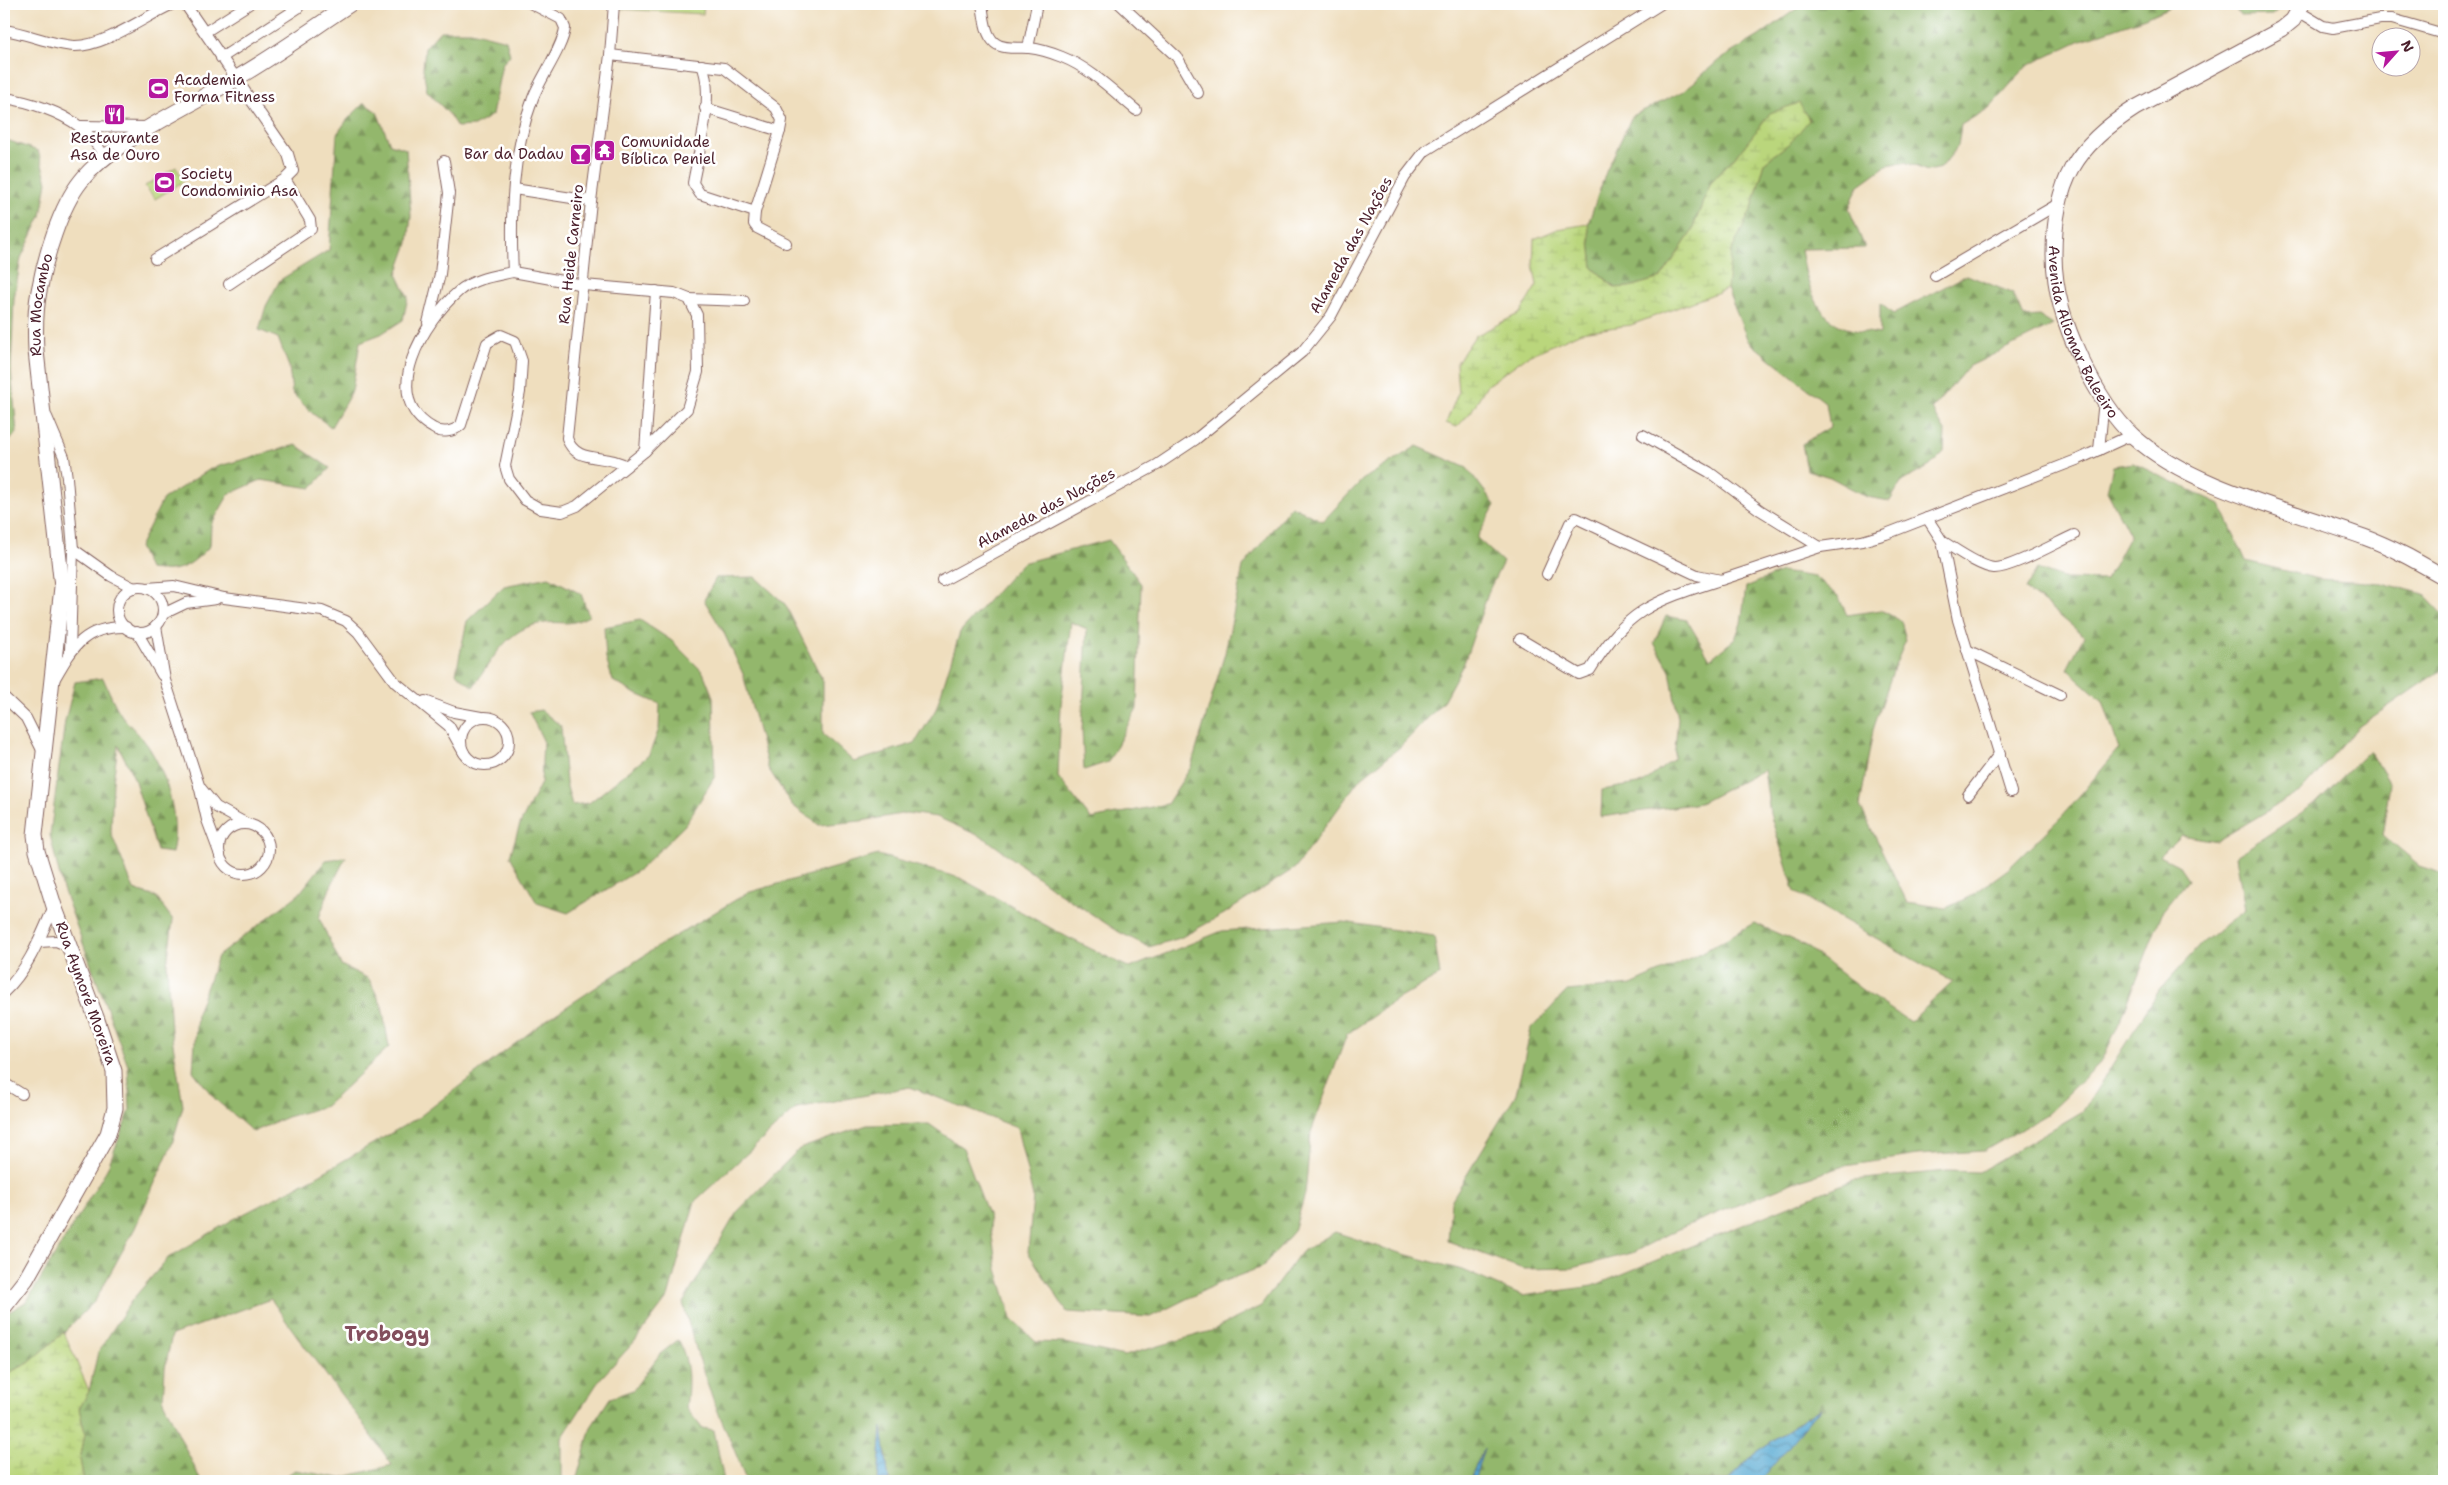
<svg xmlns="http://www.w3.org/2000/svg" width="2448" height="1485" font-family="'Shantell Sans',sans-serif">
  <defs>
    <pattern id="forest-firs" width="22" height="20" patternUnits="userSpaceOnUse" patternTransform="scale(1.25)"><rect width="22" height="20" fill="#93b76c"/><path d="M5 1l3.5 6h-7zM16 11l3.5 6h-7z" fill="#7a9459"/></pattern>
    <pattern id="wetland-marsh" width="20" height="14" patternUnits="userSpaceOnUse" patternTransform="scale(1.25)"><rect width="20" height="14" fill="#bad67c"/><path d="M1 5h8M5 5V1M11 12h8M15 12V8" fill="none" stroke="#a1b76b"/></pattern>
    <pattern id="water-waves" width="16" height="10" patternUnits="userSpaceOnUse" patternTransform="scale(1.25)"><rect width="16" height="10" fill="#58aad3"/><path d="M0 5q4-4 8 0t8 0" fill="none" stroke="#4b8aab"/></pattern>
  </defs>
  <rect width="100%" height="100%" fill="#fff"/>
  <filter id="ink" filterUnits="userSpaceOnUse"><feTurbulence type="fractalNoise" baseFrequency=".02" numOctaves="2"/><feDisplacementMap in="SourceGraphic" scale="10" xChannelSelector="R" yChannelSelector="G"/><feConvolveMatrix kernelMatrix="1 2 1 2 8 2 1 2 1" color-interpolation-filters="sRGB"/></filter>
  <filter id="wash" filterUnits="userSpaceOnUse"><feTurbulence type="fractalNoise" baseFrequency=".0096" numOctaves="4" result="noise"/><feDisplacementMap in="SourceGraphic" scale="20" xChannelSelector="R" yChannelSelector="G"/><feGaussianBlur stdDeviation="1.12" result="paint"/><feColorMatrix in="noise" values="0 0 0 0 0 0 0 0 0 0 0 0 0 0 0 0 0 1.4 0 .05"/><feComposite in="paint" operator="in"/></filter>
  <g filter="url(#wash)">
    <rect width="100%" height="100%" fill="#efdebe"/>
    <!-- grass -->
    <g fill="#bad67c" stroke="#827a54">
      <polygon points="619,4 704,4 703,14 619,9"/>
      <polygon points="176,167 184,181 155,199 145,186"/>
    </g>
    <!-- forest -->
    <g fill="url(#forest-firs)" stroke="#6e6b4c">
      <path d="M1803 4H2176L2145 18 2079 41 2027 66 1989 108 1961 125 1958 146 1941 168 1927 171 1905 162 1887 165 1858 186 1849 209 1865 248 1801 249C1805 276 1814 314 1841 326 1852 331 1868 332 1880 334V303L1893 314 1967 275 2012 293 2024 317 2039 316 2053 325 1968 367 1932 409 1945 431 1944 452 1930 466 1901 482 1890 501 1867 497 1830 477 1807 470 1802 444 1830 427 1826 403 1748 341 1727 289 1731 252 1752 208 1765 162 1792 141 1770 114 1743 148 1711 182 1691 233 1661 278 1629 287 1616 288 1593 268 1588 224 1606 172 1632 116 1684 91 1719 60 1759 36Z"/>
      <polygon points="2232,4 2286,4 2272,15 2240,16"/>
      <polygon points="440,31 471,31 506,40 510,55 502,64 492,115 474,126 457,127 448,113 427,91 423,68 425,48"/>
      <polygon points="364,103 377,112 390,144 406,149 411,216 408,243 397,274 408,297 403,320 381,334 360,342 352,391 331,427 313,414 292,393 289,367 278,338 259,330 266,306 280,280 329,250 337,134 347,120"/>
      <polygon points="4,139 38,151 47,182 41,216 21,258 14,299 11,370 17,432 4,448"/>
      <path d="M296 445 330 468 311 488 261 480 229 494 211 525 210 546C188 568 180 573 149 569L139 547 163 499 212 468Z"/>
      <polygon points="1417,446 1467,468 1495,505 1477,538 1503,562 1490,588 1464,663 1442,703 1400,747 1359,780 1295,868 1224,914 1180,938 1149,947 1119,932 1058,892 986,839 937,817 907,813 861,821 819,825 792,805 768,768 743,674 723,631 704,600 716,578 755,577 785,604 823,681 823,734 854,762 915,743 936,709 960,632 1022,563 1109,540 1141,584 1137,708 1108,762 1084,770 1082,730 1087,629 1071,622 1061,705 1058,777 1091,819 1167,804 1191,767 1225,653 1243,567 1291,506 1323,521 1362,480"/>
      <polygon points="2133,463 2220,504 2246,561 2319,579 2382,583 2424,594 2444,615 2444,668 2358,727 2301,791 2217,841 2181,835 2160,856 2178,865 2188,880 2162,913 2124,1012 2102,1061 2047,1114 1984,1151 1918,1155 1845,1166 1799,1180 1676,1230 1632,1253 1572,1268 1523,1269 1448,1241 1451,1201 1516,1094 1531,1029 1567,991 1631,985 1701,953 1754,923 1804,945 1865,992 1910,1022 1953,982 1795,892 1770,814 1764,770 1700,803 1601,817 1602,790 1643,783 1674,759 1678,719 1670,670 1654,643 1666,616 1687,620 1710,659 1735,639 1741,623 1746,587 1781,572 1815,577 1838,596 1847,615 1881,610 1901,621 1906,640 1894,668 1873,730 1860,806 1907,902 1946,908 1971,896 2008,869 2063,815 2119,749 2103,701 2067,669 2084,636 2048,606 2025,589 2037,569 2066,579 2106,580 2130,535 2107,491 2113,466"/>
      <path d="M549 577 581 594 589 616C567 627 567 621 545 623 508 626 493 659 473 687L456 673 467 621 504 586Z"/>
      <polygon points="640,620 672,641 703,672 713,697 715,776 685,825 640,869 568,913 537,903 510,856 520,824 541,783 543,740 529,712 541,710 561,726 566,783 572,805 589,803 649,755 659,729 660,704 634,693 613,681 606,659 604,627"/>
      <path d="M103 678C109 691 114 705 122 716 130 727 141 735 148 746 167 775 180 818 172 853L157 851 134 778 118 745 113 782 111 833 134 890 156 897 173 920 167 964 171 1031 183 1106 172 1144 135 1228 95 1301 64 1332 29 1363 4 1375V1315L27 1301 107 1169 130 1110 128 1066 62 886 50 835 65 721 75 682Z"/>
      <path d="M2370 750 2390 784 2382 835 2419 866 2444 874V1481H1760L1819 1409 1753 1454 1728 1481H1474L1482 1452 1469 1481H889L882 1431 878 1481H746C737 1454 725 1429 714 1402 702 1370 692 1337 683 1303L737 1212 799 1149 867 1125 929 1124 963 1148 989 1217 997 1269 1012 1319 1036 1342 1065 1343 1124 1356 1211 1331 1261 1306 1301 1252 1335 1232 1389 1250 1462 1270 1522 1296 1593 1286 1853 1180 1947 1171 1979 1172 2083 1111 2160 989 2202 943 2245 910 2236 856 2316 803Z"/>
      <path d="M878 855 960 878 1067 937 1130 968 1222 931 1344 922 1434 936 1440 975 1396 1000 1347 1034 1311 1132 1305 1194 1294 1231 1262 1267 1219 1283 1150 1317 1067 1312 1028 1252 1033 1197 1017 1128 910 1087 797 1108 695 1201 668 1297 635 1341 600 1379 562 1438V1481H278L295 1470 340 1478 392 1465C354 1408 309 1356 271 1299L172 1335 165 1368 163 1401 201 1481H84L80 1460 85 1433 79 1409 89 1391 98 1352 132 1300 168 1258 232 1220 317 1176 419 1117 545 1021 657 947 747 893Z"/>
      <polygon points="346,857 330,888 319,918 341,965 369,979 382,1006 389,1047 326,1106 287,1117 253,1132 215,1099 193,1071 197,1013 218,956 299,894 326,860"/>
      <path d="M678 1340C690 1362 689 1383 686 1408L702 1428 714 1430 724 1481H576L591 1427 610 1398 633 1390 660 1354Z"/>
    </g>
    <!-- wetland -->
    <g fill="url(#wetland-marsh)" stroke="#827a54">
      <polygon points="1799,103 1809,120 1792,141 1765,162 1752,208 1731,252 1727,289 1631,325 1581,332 1526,357 1486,386 1471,412 1457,427 1446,423 1458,393 1456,364 1475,336 1520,313 1537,285 1533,264 1534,239 1558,229 1588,224 1593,268 1615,288 1629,287 1661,278 1691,233 1711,182 1743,148 1770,113"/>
      <polygon points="64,1332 89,1391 79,1409 85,1433 80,1460 84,1481 4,1481 4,1375 29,1363"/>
    </g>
    <!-- water -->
    <g fill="url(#water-waves)" stroke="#51647f">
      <polygon points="1821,1408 1760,1481 1728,1481 1753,1454"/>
      <polygon points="882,1427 889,1481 878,1481"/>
      <polygon points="1484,1448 1474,1481 1469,1481"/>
    </g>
  </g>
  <g filter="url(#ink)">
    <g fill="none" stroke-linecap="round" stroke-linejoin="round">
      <defs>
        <g id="street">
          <path d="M614 4 610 55 591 201 567 438C575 465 607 453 626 466"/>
          <path d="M982 4C984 16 985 35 995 43 1004 50 1018 47 1029 48 1040 49 1052 53 1062 57 1090 68 1113 91 1136 110"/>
          <polyline points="1120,4 1177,57 1198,93"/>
          <polyline points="2298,11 2323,26 2333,28 2380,19 2392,19 2444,34"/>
          <path d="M4 30C27 33 51 45 75 46 106 46 145 16 173 4"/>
          <polyline points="205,32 249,4"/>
          <polyline points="1028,48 1037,4"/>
          <polyline points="610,55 724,68 776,108 782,120 780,131 755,212 754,224 757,228 786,243"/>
          <polyline points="221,58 298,8"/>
          <path d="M702 65C715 97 699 149 693 183L700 194 755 212"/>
          <path d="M4 98C28 101 61 112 80 127 91 135 98 147 105 157"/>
          <polyline points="705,108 780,131"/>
          <polyline points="80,126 149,127"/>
          <polyline points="514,189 591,201"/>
          <polyline points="155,259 285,179 293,171 288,154 185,4"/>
          <path d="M513 272 584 285 674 293 689 299 697 315 698 372 687 409 645 451 577 506 562 512 541 509 525 500 509 479 505 466 520 392 522 361 515 341 501 335 487 343 461 425C453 432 442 434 433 428 377 397 425 320 459 291 474 278 495 276 513 272Z"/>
          <path d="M513 272C510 214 512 153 533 98 540 79 563 47 565 28L561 19 532 4"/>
          <polyline points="1935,276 2058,204"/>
          <polyline points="229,284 311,229 310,220 285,179"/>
          <polyline points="689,299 744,301"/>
          <polyline points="428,323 440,274 449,193 444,161"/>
          <polyline points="47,417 64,457 67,478 73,549 70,652"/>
          <polyline points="1643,435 1709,472 1760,510 1820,547"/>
          <polyline points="2099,450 2104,400"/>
          <polyline points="645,451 656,291"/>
          <polyline points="1927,518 1942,541 1958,620 2011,792"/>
          <path d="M1942 541C1955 549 1980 567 1994 568 2010 569 2058 542 2074 535"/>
          <polyline points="73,549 111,576 134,588"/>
          <polyline points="1547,574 1570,523 1576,518 1697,575 1721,580 1820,547 1862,541 1886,534 2079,459 2125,438 2134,437"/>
          <polyline points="942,581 1157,465 1196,439 1302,352 1331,316 1405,177 1425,151 1661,4"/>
          <circle cx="140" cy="610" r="23"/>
          <polyline points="147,588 174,586 224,598 322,611 346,621 358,632 395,682 449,726 464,753"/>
          <polyline points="163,614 186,603 216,599"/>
          <polyline points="156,626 165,680 199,785 207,820 220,855"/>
          <polyline points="137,632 162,675"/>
          <path d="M1520 639 1579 674 1590 670C1628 609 1652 602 1717 581"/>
          <polyline points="1967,650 2060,695"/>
          <path d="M54 680C73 647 84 626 126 627"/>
          <polyline points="4,697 26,718 42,750"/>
          <polyline points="425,701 454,712 481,717"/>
          <circle cx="485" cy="741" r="24"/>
          <polyline points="199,786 216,807 247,824"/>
          <polyline points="1968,795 2000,753"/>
          <circle cx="244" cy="849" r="25"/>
          <polyline points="39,942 56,941 70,947"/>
          <path d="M4 992C28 970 41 936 54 906"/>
          <polyline points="4,1083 22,1094"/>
        </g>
        <g id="secondary">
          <path id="s1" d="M2302 4 2293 20 2282 29 2135 108C2075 146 2054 182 2054 254 2054 292 2065 325 2081 359 2094 386 2110 415 2133 436 2189 487 2293 511 2364 537 2392 547 2418 562 2444 577"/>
          <path id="s2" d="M4 1307 26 1279 108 1134 115 1108 114 1071 97 1020 54 906 37 851 35 835 62 587 36 351C35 331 35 311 39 291 45 258 60 207 81 181 112 141 190 106 235 79 275 56 312 29 350 4"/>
        </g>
      </defs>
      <!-- street casing -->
      <use href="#street" stroke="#84625e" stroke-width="12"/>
      <!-- secondary casing -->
      <use href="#secondary" stroke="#84625e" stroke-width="17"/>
      <!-- street -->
      <use href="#street" stroke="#fff" stroke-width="10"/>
      <!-- secondary -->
      <use href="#secondary" stroke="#fff" stroke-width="15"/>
    </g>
  </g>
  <!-- icons -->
  <defs>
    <symbol id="stadium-square" viewBox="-11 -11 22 22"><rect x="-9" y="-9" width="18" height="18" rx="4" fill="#b5179e" stroke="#fff"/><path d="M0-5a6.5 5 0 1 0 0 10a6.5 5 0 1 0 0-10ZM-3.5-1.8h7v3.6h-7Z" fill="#fff"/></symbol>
    <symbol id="restaurant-square" viewBox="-11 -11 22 22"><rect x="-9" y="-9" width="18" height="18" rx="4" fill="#b5179e" stroke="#fff"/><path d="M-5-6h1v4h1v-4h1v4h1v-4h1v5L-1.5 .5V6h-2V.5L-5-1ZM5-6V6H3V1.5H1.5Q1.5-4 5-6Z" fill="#fff"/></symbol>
    <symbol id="temple-square" viewBox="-11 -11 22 22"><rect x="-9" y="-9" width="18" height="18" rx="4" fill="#b5179e" stroke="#fff"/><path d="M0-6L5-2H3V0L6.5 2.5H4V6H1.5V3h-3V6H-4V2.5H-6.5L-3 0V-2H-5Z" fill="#fff"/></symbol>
    <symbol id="bar-square" viewBox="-11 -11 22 22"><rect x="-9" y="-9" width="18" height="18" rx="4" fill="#b5179e" stroke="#fff"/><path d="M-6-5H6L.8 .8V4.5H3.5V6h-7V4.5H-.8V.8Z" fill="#fff"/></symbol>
  </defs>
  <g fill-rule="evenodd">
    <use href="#stadium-square" x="146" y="76" width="25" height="25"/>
    <use href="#restaurant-square" x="102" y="102" width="25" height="25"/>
    <use href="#temple-square" x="592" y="138" width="25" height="25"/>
    <use href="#bar-square" x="568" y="142" width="25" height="25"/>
    <use href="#stadium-square" x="152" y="170" width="25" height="25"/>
  </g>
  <g text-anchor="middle" stroke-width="5" stroke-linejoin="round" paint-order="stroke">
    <!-- poi labels -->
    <g font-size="15" fill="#4a1f2b" stroke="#fff" text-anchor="start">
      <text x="174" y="85">Academia<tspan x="174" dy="17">Forma Fitness</tspan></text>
      <text x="115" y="143" text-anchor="middle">Restaurante<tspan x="115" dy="17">Asa de Ouro</tspan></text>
      <text x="621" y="147">Comunidade<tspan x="621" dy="17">Bíblica Peniel</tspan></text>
      <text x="564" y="159" text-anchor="end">Bar da Dadau</text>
      <text x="181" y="179">Society<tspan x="181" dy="17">Condominio Asa</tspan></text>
    </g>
    <!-- street labels -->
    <g font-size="15" fill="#4a1f2b" stroke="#fff">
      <text transform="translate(1351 245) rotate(-61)" y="5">Alameda das Nações</text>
      <text transform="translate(571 254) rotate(-84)" y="5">Rua Heide Carneiro</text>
      <text dy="5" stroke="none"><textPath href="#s2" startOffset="1049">Rua Mocambo</textPath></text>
      <text dy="5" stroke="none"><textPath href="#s1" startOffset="460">Avenida Aliomar Baleeiro</textPath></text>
      <text transform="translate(1046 508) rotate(-28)" y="5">Alameda das Nações</text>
      <text transform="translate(86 993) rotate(70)" y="5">Rua Aymoré Moreira</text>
    </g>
    <!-- district labels -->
    <g font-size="20" font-weight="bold" fill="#834e5d" stroke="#fff">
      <text x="387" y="1341">Trobogy</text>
    </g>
  </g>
  <!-- margin -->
  <rect width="2448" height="1485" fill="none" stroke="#fff" stroke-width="20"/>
  <!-- north arrow -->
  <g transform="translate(2396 52) rotate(63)"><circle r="24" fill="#ffffff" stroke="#b7a5aa"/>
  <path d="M0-4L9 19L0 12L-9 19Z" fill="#b5179e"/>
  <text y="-8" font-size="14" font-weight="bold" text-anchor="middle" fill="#4a1f2b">N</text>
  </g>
</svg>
